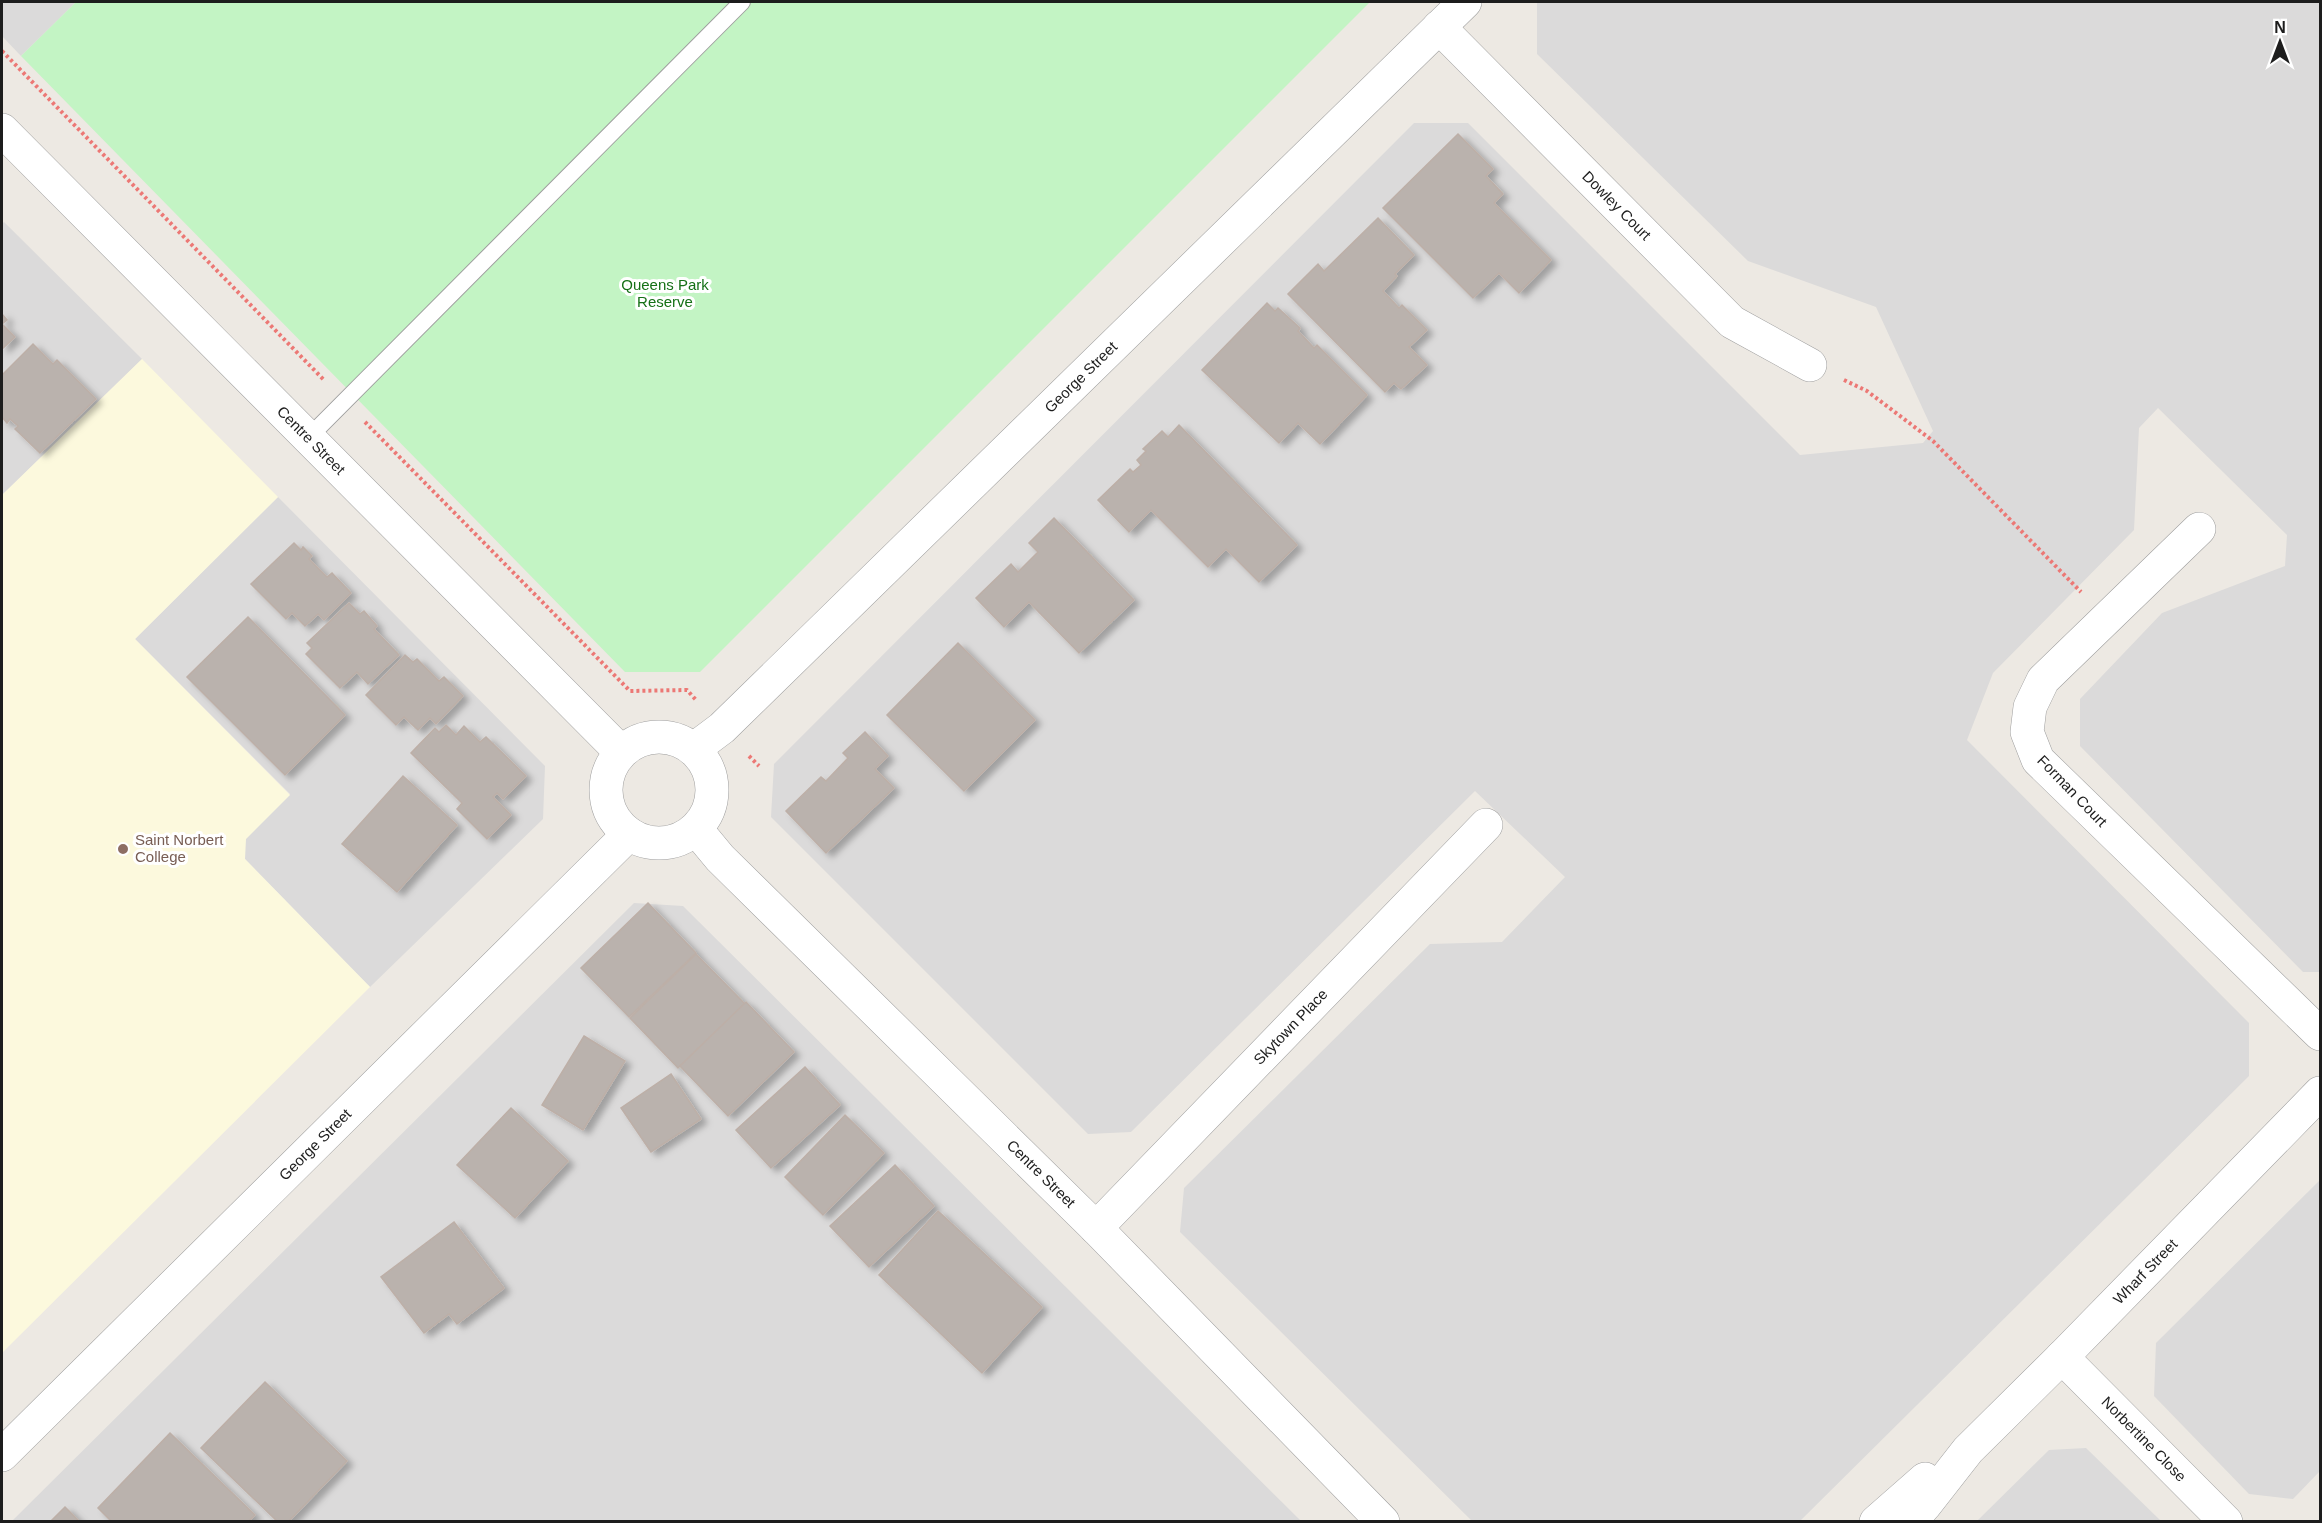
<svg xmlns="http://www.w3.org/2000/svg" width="2322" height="1523" font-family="Helvetica,sans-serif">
  <defs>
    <filter id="shadow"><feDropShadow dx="6" dy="4" stdDeviation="3" flood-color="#0004"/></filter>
  </defs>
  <rect width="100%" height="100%" fill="#ede9e3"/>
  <!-- residential -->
  <g fill="#dbdada">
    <polygon points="2,2 76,2 21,56 2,36"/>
    <polygon points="1537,2 2320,2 2320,972 2303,972 2080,746 2080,699 2162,613 2285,566 2287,535 2158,408 2139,428 2134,530 1993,673 1967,740 2249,1023 2249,1076 1800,1521 1472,1521 1180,1232 1184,1188 1430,944 1502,942 1565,877 1475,791 1131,1132 1088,1134 771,817 774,764 1414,123 1468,123 1800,455 1923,443 1933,431 1876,307 1748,261 1537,54"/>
    <polygon points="4,222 142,359 2,495 2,224"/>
    <polygon points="278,497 545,766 543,819 370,987 245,859 245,839 290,794 135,639"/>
    <polygon points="634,903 683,906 1301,1521 11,1522"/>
    <polygon points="2320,1180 2320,1471 2293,1499 2249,1494 2154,1396 2156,1343"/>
    <polygon points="2086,1448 2161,1521 1977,1521 2049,1450"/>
  </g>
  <!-- education -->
  <polygon fill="#fcf9dd" points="142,359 278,497 135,639 290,795 246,839 245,859 370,987 2,1353 2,495"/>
  <!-- park -->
  <polygon fill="#c3f4c4" points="76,2 1370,2 700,672 625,672 21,56"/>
  <!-- building -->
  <g fill="#bab2ad" stroke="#bdafa7" stroke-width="1.5" filter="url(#shadow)">
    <polygon points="1458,134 1493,169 1486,176 1503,194 1494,203 1551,260 1519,293 1499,273 1473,298 1383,208"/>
    <polygon points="1378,218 1414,255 1395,274 1397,276 1383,291 1399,308 1402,305 1427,330 1409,347 1427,365 1401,389 1394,383 1385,392 1288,294 1318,264 1324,271"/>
    <polygon points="1267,303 1275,311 1278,308 1300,328 1298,331 1314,348 1317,345 1367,395 1320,444 1298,423 1279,443 1202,370"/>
    <polygon points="2,314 7,320 2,324 15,337 2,349"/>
    <polygon points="33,344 53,364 57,360 96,399 40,453 15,429 18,426 10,419 7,423 2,417 2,375"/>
    <polygon points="1179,425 1297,545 1259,582 1226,549 1208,567 1151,510 1129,532 1098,500 1130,469 1133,472 1141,465 1137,460 1146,451 1143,449 1162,431 1168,437"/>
    <polygon points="1054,518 1134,600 1079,653 1029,602 1004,627 976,598 1011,564 1018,572 1038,552 1029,543"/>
    <polygon points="294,543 301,550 303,547 312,556 309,559 327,577 332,573 351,593 324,620 318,614 305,626 292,613 286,619 251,584"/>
    <polygon points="349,603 360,614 364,611 377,626 374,629 399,655 368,684 357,672 340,688 306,654 312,648 307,643"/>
    <polygon points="248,617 345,715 285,775 187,677"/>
    <polygon points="958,643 1035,720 964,791 887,715"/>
    <polygon points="405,655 413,662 417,659 439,681 444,677 463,696 436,724 430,718 418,730 404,717 396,725 366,695"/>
    <polygon points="446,725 456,735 464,726 480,742 486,737 526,776 503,799 497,793 493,797 511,815 487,839 457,809 462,803 411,753 435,728 439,732"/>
    <polygon points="865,732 888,756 875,769 894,788 826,853 786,811 821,777 826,781 848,758 843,753"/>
    <polygon points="403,776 457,825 397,892 342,844"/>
    <polygon points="648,903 696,953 629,1017 581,968"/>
    <polygon points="696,954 745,1004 678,1068 630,1018"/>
    <polygon points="746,1002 794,1052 728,1116 680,1066"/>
    <polygon points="584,1036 625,1061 583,1130 542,1105"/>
    <polygon points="805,1067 840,1105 771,1168 736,1130"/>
    <polygon points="671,1074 701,1119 651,1152 621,1108"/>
    <polygon points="511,1108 568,1161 515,1218 457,1165"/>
    <polygon points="845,1115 884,1153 823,1215 785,1177"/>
    <polygon points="895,1165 934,1206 869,1267 830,1226"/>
    <polygon points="938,1211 1042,1307 982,1373 879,1275"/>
    <polygon points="454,1222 504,1288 457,1324 449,1314 424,1333 381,1277"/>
    <polygon points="265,1382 347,1461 288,1522 278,1522 201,1448"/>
    <polygon points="170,1433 255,1515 248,1522 112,1522 98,1508"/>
    <polygon points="65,1507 80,1522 50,1522"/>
  </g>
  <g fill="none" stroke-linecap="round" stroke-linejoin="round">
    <defs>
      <polyline id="service" points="308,438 742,2"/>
      <g id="minor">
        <path id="s1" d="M1439 27 1732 322 1810 365"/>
        <polyline points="2199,529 2043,680 2030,707 2027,732 2038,760 2320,1034"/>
        <path id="s2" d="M694 749 722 728 1465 2"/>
        <path id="s3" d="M1096 1228 1486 825"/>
        <path id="s4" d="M2062 1357 2226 1522"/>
        <path id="s5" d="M2 1455 629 834"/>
      </g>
      <g id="tertiary">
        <path id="s6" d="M2 130 621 752"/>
        <circle cx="659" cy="790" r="53"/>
        <path id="s7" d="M696 829 720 858 1096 1228 1383 1522"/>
        <polyline points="1876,1522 1925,1479"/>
        <path id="s8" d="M1910 1522 1925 1505 1968 1450 2062 1357 2320 1093"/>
      </g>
    </defs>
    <!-- service casing -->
    <use href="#service" stroke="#9e9e9e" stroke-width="18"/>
    <!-- minor casing -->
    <use href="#minor" stroke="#9e9e9e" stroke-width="34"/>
    <!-- tertiary casing -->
    <use href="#tertiary" stroke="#9e9e9e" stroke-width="34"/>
    <!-- path -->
    <g stroke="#ec7875" stroke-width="4" stroke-dasharray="3 3" stroke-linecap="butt">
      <polyline points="2,51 324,380"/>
      <polyline points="1844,380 1867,391 1933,441 2081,592"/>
      <polyline points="365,422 630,691 687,690 696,700"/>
      <polyline points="749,756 759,766"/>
    </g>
    <!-- service -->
    <use href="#service" stroke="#fff" stroke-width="16"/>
    <!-- minor -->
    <use href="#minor" stroke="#fff" stroke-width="33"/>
    <!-- tertiary -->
    <use href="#tertiary" stroke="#fff" stroke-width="33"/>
  </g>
  <!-- markers -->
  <circle fill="#8d6e63" stroke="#fff" stroke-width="2" cx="123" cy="849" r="6"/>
  <g text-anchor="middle" stroke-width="6" stroke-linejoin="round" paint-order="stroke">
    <!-- street labels -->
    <g font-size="15" fill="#1d1d1d" stroke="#fff">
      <text dy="5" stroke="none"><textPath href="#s1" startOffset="252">Dowley Court</textPath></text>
      <text dy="5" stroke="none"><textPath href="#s2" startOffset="537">George Street</textPath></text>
      <text dy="5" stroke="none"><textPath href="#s6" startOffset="438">Centre Street</textPath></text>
      <text transform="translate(2072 791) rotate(46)" y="5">Forman Court</text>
      <text dy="5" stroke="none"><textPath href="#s3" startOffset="280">Skytown Place</textPath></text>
      <text dy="5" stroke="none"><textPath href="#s5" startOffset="441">George Street</textPath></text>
      <text dy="5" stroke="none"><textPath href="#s7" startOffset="488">Centre Street</textPath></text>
      <text dy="5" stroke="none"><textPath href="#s8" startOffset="344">Wharf Street</textPath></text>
      <text dy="5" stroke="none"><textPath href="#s4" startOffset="116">Norbertine Close</textPath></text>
    </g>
    <!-- park labels -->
    <g font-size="15" fill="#157016" stroke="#fff">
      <text x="665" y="290">Queens Park<tspan x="665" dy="17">Reserve</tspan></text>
    </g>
    <!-- education labels -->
    <g font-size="15" fill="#785e54" stroke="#fff" text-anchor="start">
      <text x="135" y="845">Saint Norbert<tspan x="135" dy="17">College</tspan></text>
    </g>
  </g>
  <!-- border -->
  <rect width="2322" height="1523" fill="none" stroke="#1d1d1d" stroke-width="6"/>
  <!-- north arrow -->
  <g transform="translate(2280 42)" stroke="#ffffff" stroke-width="4.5" paint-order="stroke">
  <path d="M0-4.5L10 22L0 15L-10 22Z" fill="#1d1d1d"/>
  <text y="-9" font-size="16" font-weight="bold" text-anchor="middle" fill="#1d1d1d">N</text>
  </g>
</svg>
